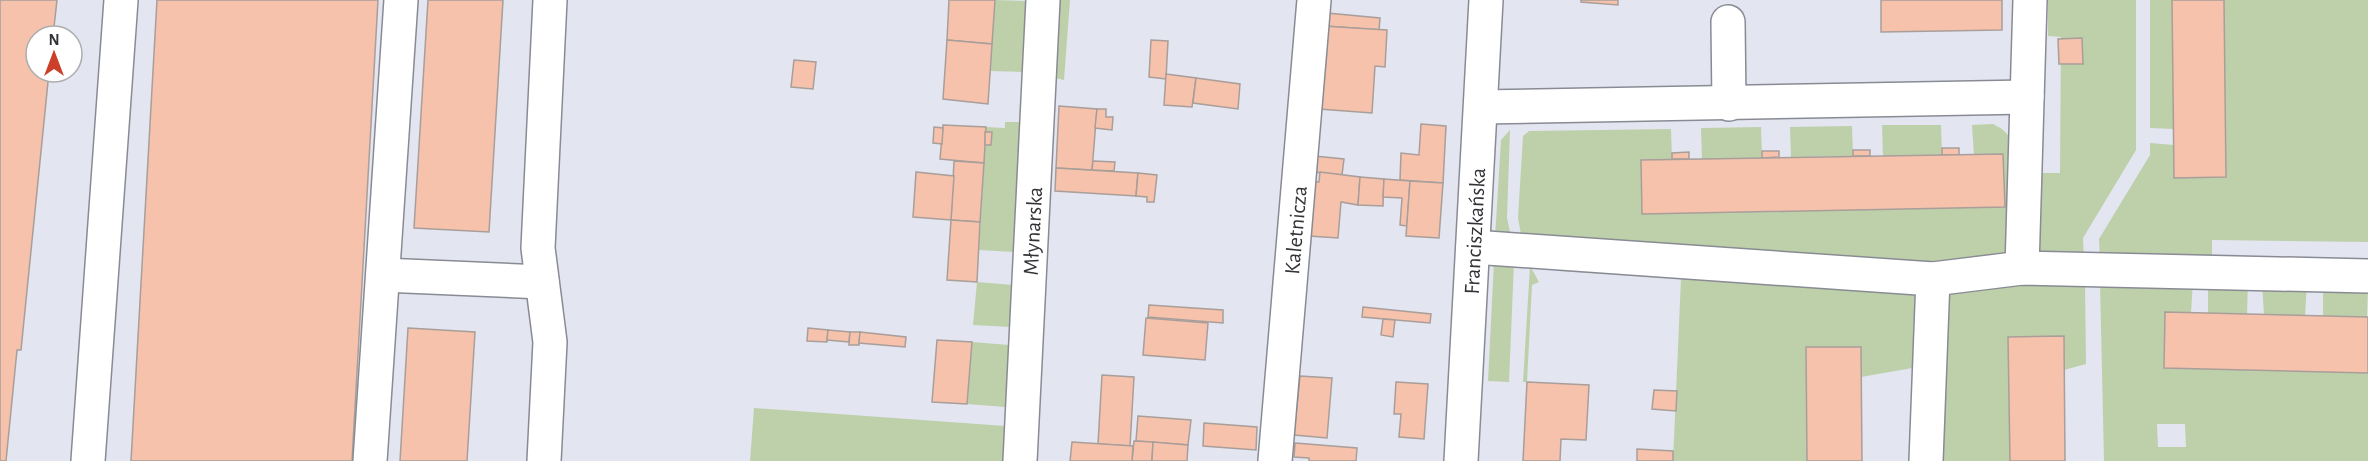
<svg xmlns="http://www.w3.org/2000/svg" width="2368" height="461" font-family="'Alegreya Sans',sans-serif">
  <rect width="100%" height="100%" fill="#e3e5f0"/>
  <!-- green -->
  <g fill="#bdd0a9" fill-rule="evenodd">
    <polygon points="995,0 1027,1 1024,72 990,71"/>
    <polygon points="1055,0 1070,0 1064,80 1051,77"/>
    <polygon points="2048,0 2136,0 2136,150 2083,238 2084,261 2033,260 2033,173 2060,173 2061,37 2048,36"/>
    <polygon points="2150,0 2172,0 2174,129 2150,128"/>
    <polygon points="2224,0 2368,0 2368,242 2212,240 2212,263 2100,262 2099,239 2150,155 2150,143 2174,145 2174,178 2226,177"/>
    <polygon points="1005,122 1022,122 1014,252 979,250 985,145 992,144 992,133 985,132 986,127 1005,128"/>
    <polygon points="1993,124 2002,129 2010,137 2007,257 1918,269 1522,240 1518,218 1523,136 1529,131 1671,129 1672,159 1641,160 1642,214 2004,207 2003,154 1974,155 1972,125"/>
    <polygon points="1882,125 1941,125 1942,155 1883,156"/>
    <polygon points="1852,126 1853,156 1791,157 1790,127"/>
    <polygon points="1761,127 1762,158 1702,159 1701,128"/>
    <polygon points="1510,130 1507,218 1512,241 1495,238 1501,140"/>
    <polygon points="1494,261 1514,262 1509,382 1488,381"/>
    <polygon points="1560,265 1920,290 1918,367 1861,377 1861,347 1806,347 1807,461 1673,461 1681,279 1559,271"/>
    <polygon points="1530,266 1539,282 1532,285 1527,382 1523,382"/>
    <polygon points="2063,276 2085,284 2086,364 2064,370 2008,337 2010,461 1936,461 1943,291"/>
    <path d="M2193 280 2191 313H2165L2164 368 2368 373V461H2104L2100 282ZM2157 424H2185L2186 447H2158Z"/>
    <polygon points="2208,281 2248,281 2247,315 2208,313"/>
    <polygon points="977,282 1013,285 1010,327 973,325"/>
    <polygon points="2262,282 2307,283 2305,316 2264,315"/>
    <polygon points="2323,283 2368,285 2367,317 2323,316"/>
    <polygon points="972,342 1009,345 1005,407 967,404"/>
    <polygon points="754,408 1005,426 1003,461 750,461"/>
  </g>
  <!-- building -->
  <g fill="#f6c2ab" stroke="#a99e9a" stroke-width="1.5">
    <polygon points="0,0 57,0 53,36 36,36 36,72 49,72 21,350 17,350 6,461 0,461"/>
    <polygon points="157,0 378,0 352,461 131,461"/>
    <polygon points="428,0 503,0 489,232 414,228"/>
    <polygon points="949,0 995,0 992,44 947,40"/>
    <polygon points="1581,0 1618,0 1618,5 1581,2"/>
    <polygon points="1881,0 2002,0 2002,30 1881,32"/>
    <polygon points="2172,0 2224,0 2226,177 2174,178"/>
    <polygon points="1327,13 1380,18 1379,30 1326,26"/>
    <polygon points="1323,26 1387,30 1385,67 1375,66 1372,113 1319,109"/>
    <polygon points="2082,38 2083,64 2059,64 2058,39"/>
    <polygon points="947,40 992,44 988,104 943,99"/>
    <polygon points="1151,40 1168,41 1166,79 1149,77"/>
    <polygon points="794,60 816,62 813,89 791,87"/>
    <polygon points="1166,74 1196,78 1192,107 1164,105"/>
    <polygon points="1196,78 1240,84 1238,109 1193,103"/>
    <polygon points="1059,106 1097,109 1092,170 1056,168"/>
    <polygon points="1097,109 1106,109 1106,117 1113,117 1112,130 1095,128"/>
    <polygon points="1421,124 1446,126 1443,183 1400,180 1401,153 1419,155"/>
    <polygon points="943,125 986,127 984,163 940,159"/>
    <polygon points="934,127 943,128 942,144 933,143"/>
    <polygon points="985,132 992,132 991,145 985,145"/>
    <rect x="1942" y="148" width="17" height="7"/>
    <rect x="1853" y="150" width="17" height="6"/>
    <polygon points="1762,151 1779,151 1779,157 1762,158"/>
    <polygon points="1689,152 1689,159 1672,159 1672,153"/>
    <polygon points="2003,154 2005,207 1642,214 1641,160"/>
    <polygon points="1314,156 1344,159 1342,175 1313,172"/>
    <polygon points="954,161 984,163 980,222 951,220"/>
    <polygon points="1093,161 1115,162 1114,171 1092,170"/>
    <polygon points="1056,168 1138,173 1136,196 1055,191"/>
    <polygon points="916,172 954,176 951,220 913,217"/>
    <polygon points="1320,172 1360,177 1358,205 1341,202 1338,238 1309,236 1312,181 1319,182"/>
    <polygon points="1138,173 1157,175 1154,202 1147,202 1147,197 1136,196"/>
    <polygon points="1360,177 1384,179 1383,206 1358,205"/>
    <polygon points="1384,179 1410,181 1407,226 1400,225 1402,198 1383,197"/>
    <polygon points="1410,181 1443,183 1439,238 1406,236"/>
    <polygon points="951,220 980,222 977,282 947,280"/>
    <polygon points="1149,305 1223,310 1223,323 1148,317"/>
    <polygon points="1363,307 1431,314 1430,323 1362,317"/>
    <polygon points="2165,312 2368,317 2368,373 2164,368"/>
    <polygon points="1146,318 1208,323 1205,360 1143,355"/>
    <polygon points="1383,319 1395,320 1393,337 1381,335"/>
    <polygon points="408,328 475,332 467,461 400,461"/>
    <polygon points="808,328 828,330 827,342 807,341"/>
    <polygon points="828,330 850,332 849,342 827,340"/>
    <polygon points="850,332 860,332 859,345 849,345"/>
    <polygon points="860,332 906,337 905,347 859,343"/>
    <polygon points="2064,336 2065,461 2010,461 2008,337"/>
    <polygon points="937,340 972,342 967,404 932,402"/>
    <polygon points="1806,347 1861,347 1862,461 1807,461"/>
    <polygon points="1102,375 1134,377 1130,446 1098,444"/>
    <polygon points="1300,376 1332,378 1327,438 1294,435"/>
    <polygon points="1396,382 1428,384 1424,439 1399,437 1401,414 1394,414"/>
    <polygon points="1527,382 1589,385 1586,440 1561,439 1560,461 1523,461"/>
    <polygon points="1654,390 1677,391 1676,411 1652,409"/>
    <polygon points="1138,416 1191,420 1188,445 1136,441"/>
    <polygon points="1204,423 1257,427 1256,450 1203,446"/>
    <polygon points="1134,441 1153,442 1152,461 1132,461"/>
    <polygon points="1072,442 1133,446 1132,461 1070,461"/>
    <polygon points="1153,442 1188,445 1187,461 1152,461"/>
    <polygon points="1295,443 1357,448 1356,461 1309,461 1309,458 1294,457"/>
    <polygon points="1637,449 1673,451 1673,461 1637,461"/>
  </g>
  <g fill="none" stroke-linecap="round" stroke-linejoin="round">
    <defs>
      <g id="minor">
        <polyline points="1728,22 1729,104"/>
        <polyline points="1481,107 2027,97"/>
        <polyline points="1473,247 1933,279 2022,268 2368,276"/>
        <polyline points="2022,268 2030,0"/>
        <polyline points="383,275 542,282"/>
        <polyline points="88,461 121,0"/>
        <polyline points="370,461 401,0"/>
        <polyline points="544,461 550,342 538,248 550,0"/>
        <polyline points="1020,461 1043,0"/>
        <polyline points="1275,461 1314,0"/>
        <polyline points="1461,461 1486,0"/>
        <polyline points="1926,461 1933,279"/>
      </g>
    </defs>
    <!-- minor casing -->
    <use href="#minor" stroke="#898b94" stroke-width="36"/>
    <!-- minor -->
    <use href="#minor" stroke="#fff" stroke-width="33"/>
  </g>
  <g text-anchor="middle" stroke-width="4.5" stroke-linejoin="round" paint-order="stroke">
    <!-- street labels -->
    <g font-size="22" fill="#323337" stroke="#fff">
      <text transform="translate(1295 230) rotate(-85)" y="8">Kaletnicza</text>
      <text transform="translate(1032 231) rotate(-87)" y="8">Młynarska</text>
      <text transform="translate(1474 231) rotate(-87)" y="8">Franciszkańska</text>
    </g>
  </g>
  <!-- north arrow -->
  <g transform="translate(54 54)"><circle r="28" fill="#ffffff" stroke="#adadaf" stroke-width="1.5"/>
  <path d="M0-4.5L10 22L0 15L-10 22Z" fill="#cb4028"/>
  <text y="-9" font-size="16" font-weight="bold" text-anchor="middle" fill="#323337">N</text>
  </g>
</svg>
